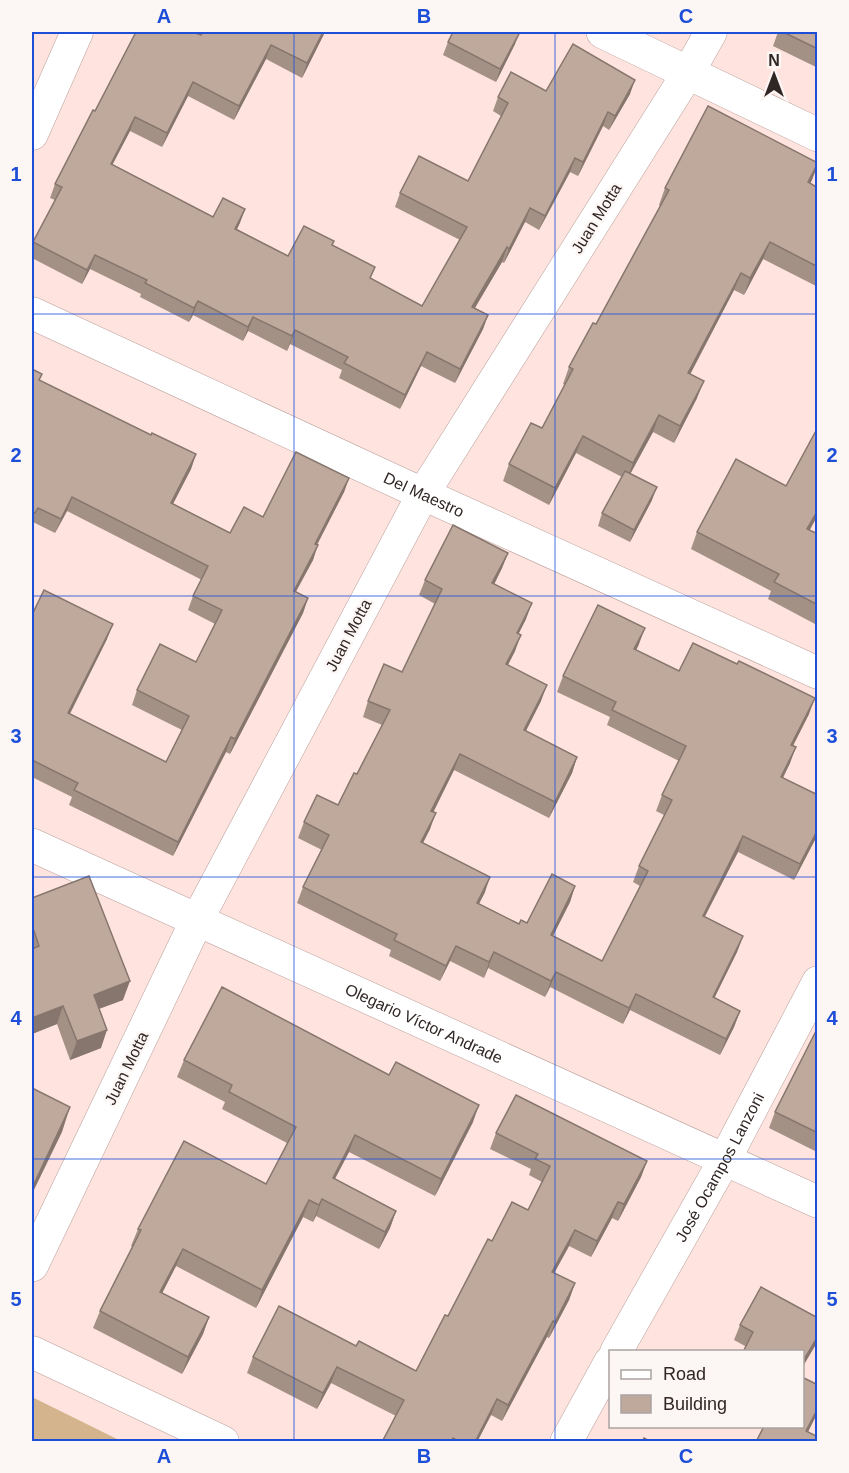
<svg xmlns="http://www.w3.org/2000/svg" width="849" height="1473" font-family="Helvetica,sans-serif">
  <rect width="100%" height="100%" fill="#ffe3de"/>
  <!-- green -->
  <polygon fill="#d3b48c" points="34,1398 121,1441 32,1441 32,1402"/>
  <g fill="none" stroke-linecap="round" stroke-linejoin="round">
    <defs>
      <g id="minor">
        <path id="s1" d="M711 32 688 73 423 494 197 920 818 1202"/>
        <polyline points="32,134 77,32"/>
        <path id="s2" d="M32 313 423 494 818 673"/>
        <polyline points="32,1352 223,1442"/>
        <path id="s3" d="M616 1352 725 1159 818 982"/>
        <polyline points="566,1442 610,1362"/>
      </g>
      <g id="tertiary">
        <polyline points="603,32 818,135"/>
        <polyline points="32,845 197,920 32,1265"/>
      </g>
    </defs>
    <!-- minor casing -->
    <use href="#minor" stroke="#baa09c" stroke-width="33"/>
    <!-- tertiary casing -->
    <use href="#tertiary" stroke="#baa09c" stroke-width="34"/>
    <!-- minor -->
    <use href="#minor" stroke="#fff" stroke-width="32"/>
    <!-- tertiary -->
    <use href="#tertiary" stroke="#fff" stroke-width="33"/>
  </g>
  <!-- wall -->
  <g fill="#a49186">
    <polygon points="325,32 302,78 266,59 234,120 188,96 162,147 130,131 112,165 213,217 245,209 237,229 288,256 334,241 332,246 371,279 422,306 460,240 395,207 400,193 468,181 501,116 493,111 498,97 546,91 630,94 609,130 603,126 578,176 570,172 539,230 525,222 504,263 502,262 475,308 488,315 483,329 455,383 421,366 400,409 339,378 342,370 290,344 287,351 248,331 243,341 193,315 189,322 140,297 141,294 90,269 82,284 32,258 32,247 33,242 55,200 50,198 55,184 95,111 201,35"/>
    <polygon points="778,32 818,32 818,68 773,46"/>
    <polygon points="448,42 515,44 496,82 443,55"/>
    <polygon points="818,164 810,184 818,188 818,287 763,259 744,295 734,290 690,374 697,398 674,443 653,432 630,474 652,500 630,542 598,526 602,513 622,477 576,453 549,505 503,481 509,464 542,428 565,385 563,384 569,367 596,324 660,206 659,205 665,188"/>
    <polygon points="32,369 42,374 39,380 151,435 196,454 191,469 173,504 230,533 349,478 344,492 317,545 313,560 296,592 308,598 303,613 230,754 226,752 173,856 69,805 72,797 32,777 32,615 107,639 70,714 166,762 182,730 132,705 137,690 196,662 215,624 188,610 193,596 202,580 67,511 55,533 33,522 32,525"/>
    <polygon points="786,486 810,530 818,534 818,618 815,624 768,599 771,591 691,549 697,532"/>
    <polygon points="508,553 502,568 494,584 526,619 518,634 515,651 508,665 541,701 526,731 577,757 572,773 549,818 454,770 433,812 430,829 423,843 485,892 479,904 519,924 527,923 575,886 570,902 553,936 602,961 640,886 633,882 639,866 664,815 656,811 662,795 679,761 607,725 610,717 557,692 563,676 639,644 636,650 679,671 809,714 793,746 790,763 783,778 818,834 794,880 738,852 704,917 743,936 737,952 714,998 740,1011 734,1027 720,1055 630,1010 623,1024 550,987 545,997 488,968 484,978 450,961 440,981 389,956 391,950 297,903 303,887 322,850 298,838 304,822 338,805 357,774 382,725 363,717 368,701 402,672 435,604 419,595 425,580"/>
    <polygon points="32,898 123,1000 99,1009 101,1048 70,1060 57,1024 32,1034"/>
    <polygon points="818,1027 818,1151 817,1152 769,1128 775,1112"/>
    <polygon points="184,1060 473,1122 435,1196 349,1152 335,1179 396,1211 390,1228 379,1249 316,1216 313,1222 303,1217 256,1308 176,1266 162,1293 209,1317 203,1334 182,1374 93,1328 100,1311 133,1247 131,1246 138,1229 266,1184 287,1143 222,1109 225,1102 177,1077"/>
    <polygon points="496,1133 647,1161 641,1177 618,1221 612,1218 591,1257 569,1246 554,1273 575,1283 569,1300 549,1338 547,1337 502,1421 491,1415 477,1442 382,1442 396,1416 331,1383 317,1409 247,1373 253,1357 356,1346 416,1371 492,1241 528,1210 542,1182 529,1175 531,1169 490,1149"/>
    <polygon points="761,1287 802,1368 745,1346 734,1340 740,1325"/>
  </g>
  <!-- shaded-wall -->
  <g fill="#86766d">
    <polygon points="323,32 325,32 302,78 307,63"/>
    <polygon points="520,32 515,44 496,82 500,69"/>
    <polygon points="271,45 266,59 234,120 239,106"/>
    <polygon points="635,80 630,94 609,130 615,116"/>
    <polygon points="193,82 188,96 162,147 167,133"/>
    <polygon points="608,112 603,126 578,176 583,162"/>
    <polygon points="135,117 130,131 105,179 111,164"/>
    <polygon points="575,158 570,172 539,230 545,216"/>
    <polygon points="818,164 812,180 802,200 808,182"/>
    <polygon points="530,208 525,222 504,263 509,249"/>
    <polygon points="245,209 240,223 230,243 235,229"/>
    <polygon points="770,242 763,259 744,295 750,278"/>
    <polygon points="507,247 502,262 467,321 472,307"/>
    <polygon points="95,255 90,269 82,284 87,270"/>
    <polygon points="741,273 734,290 682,390 688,373"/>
    <polygon points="198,301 193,315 189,322 194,308"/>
    <polygon points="488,315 483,329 455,383 460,369"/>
    <polygon points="253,317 248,331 243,341 248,327"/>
    <polygon points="295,330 290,344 287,351 292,336"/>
    <polygon points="427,352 421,366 400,409 405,395"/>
    <polygon points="704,381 697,398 674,443 680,426"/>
    <polygon points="659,415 653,432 627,480 633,463"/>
    <polygon points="583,436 576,453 549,505 555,488"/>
    <polygon points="196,454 191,469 166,517 171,503"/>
    <polygon points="349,478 344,492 310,558 315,544"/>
    <polygon points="657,487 652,500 630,542 634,530"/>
    <polygon points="72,497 67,511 55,533 61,519"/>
    <polygon points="818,510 818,515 801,546 807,529"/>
    <polygon points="318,545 313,560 288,605 294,591"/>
    <polygon points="508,553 502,568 487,599 492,583"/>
    <polygon points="308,598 303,613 230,754 235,739"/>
    <polygon points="532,603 526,619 511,649 517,633"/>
    <polygon points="113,624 107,639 63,727 68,713"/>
    <polygon points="645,628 639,644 629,665 634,649"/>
    <polygon points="521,635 515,651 500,680 506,664"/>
    <polygon points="547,685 541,701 518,746 524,730"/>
    <polygon points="815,698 809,714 785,761 791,745"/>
    <polygon points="231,737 226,752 173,856 178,842"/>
    <polygon points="796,747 790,763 775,793 781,777"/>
    <polygon points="460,754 454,770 426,827 431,811"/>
    <polygon points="577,757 572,773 549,818 555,802"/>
    <polygon points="436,813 430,829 415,858 421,842"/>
    <polygon points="818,829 818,834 794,880 800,864"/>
    <polygon points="743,836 738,852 697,932 703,916"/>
    <polygon points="490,877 485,892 471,919 477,903"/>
    <polygon points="575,886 570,902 545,951 551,935"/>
    <polygon points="743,936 737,952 707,1013 713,997"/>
    <polygon points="456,946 450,961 440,981 446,966"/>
    <polygon points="494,952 488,968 484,978 489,962"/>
    <polygon points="556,972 550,987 545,997 551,981"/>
    <polygon points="130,981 123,1000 87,1013 94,995"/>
    <polygon points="636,994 630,1010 623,1024 629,1008"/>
    <polygon points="63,1006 57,1024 32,1034 32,1018"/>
    <polygon points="740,1011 734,1027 720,1055 726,1039"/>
    <polygon points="107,1030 101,1048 70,1060 77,1041"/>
    <polygon points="479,1105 473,1122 435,1196 441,1179"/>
    <polygon points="70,1107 62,1132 32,1194 32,1189 34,1184"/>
    <polygon points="355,1135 349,1152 326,1195 333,1178"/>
    <polygon points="647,1161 641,1177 618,1221 624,1204"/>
    <polygon points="322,1199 316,1216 313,1222 319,1205"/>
    <polygon points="309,1200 303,1217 256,1308 262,1290"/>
    <polygon points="618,1202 612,1218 591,1257 597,1241"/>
    <polygon points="396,1211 390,1228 379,1249 385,1232"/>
    <polygon points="575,1230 569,1246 546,1288 552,1272"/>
    <polygon points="183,1249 176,1266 154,1309 160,1292"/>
    <polygon points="575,1283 569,1300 549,1338 555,1322"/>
    <polygon points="209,1317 203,1334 182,1374 188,1357"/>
    <polygon points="553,1321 547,1337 502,1421 508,1405"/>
    <polygon points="818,1336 818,1341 802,1368 802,1363"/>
    <polygon points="337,1367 331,1383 317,1409 323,1393"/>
    <polygon points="497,1399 491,1415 477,1442 475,1442"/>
    <polygon points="818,1408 818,1412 803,1442 806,1431"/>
  </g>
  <!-- building -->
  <g fill="#bfa99c" stroke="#86766d" stroke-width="1.5">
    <polygon points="136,32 193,32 201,35 203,32 323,32 307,63 271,45 239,106 193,82 167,133 135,117 111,164 213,217 223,198 245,209 235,229 288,256 304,226 334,241 332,245 375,267 370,278 422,306 467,227 400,193 419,156 468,181 508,103 498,97 511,72 546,91 573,44 635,80 615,116 608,112 583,162 575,158 545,216 530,208 509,249 507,247 472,307 488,315 460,369 427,352 405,395 344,363 348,357 295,330 292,336 253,317 248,327 198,301 194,308 145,283 147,280 95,255 87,270 33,242 62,187 55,184 93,110 95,111"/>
    <polygon points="453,32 520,32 500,69 448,42"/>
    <polygon points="783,32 818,32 818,49"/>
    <polygon points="708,106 818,163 808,182 818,188 818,267 770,242 750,278 741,273 688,373 704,381 680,426 659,415 633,463 583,436 555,488 509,464 531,423 542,428 573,369 569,367 593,323 596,324 669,190 665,188"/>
    <polygon points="32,369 42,374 39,380 151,435 152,433 196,454 171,503 230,533 244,507 263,517 296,452 349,478 315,544 318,545 294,591 308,598 235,739 231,737 178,842 74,790 78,783 32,760 32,615 44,590 113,624 68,713 166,762 189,716 137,690 160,644 196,662 222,610 193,596 208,566 72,497 61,519 38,508 35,513 32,511"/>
    <polygon points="818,427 818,510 807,529 818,534 818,605 774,582 779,574 697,532 736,459 786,486"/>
    <polygon points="625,471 657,487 634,530 602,513"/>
    <polygon points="453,525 508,553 492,583 532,603 517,633 521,635 506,664 547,685 524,730 577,757 555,802 460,754 431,811 436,813 421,842 490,877 477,903 519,924 521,920 527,923 552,874 575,886 551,935 602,961 648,871 639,866 672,800 662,795 686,746 612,710 616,702 563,676 598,605 645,628 634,649 679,671 693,643 737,664 739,661 815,698 791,745 796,747 781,777 818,795 818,829 800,864 743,836 703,916 743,936 713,997 740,1011 726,1039 636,994 629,1008 556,972 551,981 494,952 489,962 456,946 446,966 394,940 397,934 303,887 329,835 304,822 317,795 338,805 354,773 357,774 390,710 368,701 384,664 402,672 442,589 425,580"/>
    <polygon points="89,876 130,981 94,995 107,1030 77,1041 63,1006 32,1018 32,949 39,946 32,925 32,898"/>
    <polygon points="222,987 389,1075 396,1062 479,1105 441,1179 355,1135 333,1178 396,1211 385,1232 322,1199 319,1205 309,1200 262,1290 183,1249 160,1292 209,1317 188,1357 100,1311 141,1230 138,1229 184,1141 266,1184 296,1127 229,1092 232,1085 184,1060"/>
    <polygon points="818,1027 818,1133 775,1112"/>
    <polygon points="32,1088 70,1107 34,1184 32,1183"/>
    <polygon points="516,1095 647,1161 624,1204 618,1202 597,1241 575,1230 552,1272 575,1283 555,1322 553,1321 508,1405 497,1399 475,1442 460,1442 453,1438 451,1442 382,1442 404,1400 337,1367 323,1393 253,1357 279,1306 356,1346 359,1341 416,1371 445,1315 448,1316 488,1239 492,1241 512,1202 528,1210 550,1166 535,1159 538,1154 496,1133"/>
    <polygon points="761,1287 818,1318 818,1336 802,1363 802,1352 743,1352 753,1332 740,1325"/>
    <polygon points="802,1377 818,1385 818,1408 806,1431 818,1437 818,1442 756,1442 764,1426 802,1426"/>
    <polygon points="644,1438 651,1442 642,1442"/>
  </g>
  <!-- grid -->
  <path fill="none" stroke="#1d4ed8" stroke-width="1.5" stroke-opacity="0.55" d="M294 32V1442M555 32V1442M32 314H818M32 596H818M32 877H818M32 1159H818"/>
  <g text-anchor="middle" stroke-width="5" stroke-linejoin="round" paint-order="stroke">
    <!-- street labels -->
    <g font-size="16" fill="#302624" stroke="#fcf6f5">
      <text transform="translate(596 218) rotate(-58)" y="6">Juan Motta</text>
      <text dy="6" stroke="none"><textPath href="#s2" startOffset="432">Del Maestro</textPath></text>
      <text transform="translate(348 635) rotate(-62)" y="6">Juan Motta</text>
      <text dy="6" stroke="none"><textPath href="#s1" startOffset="1276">Olegario Víctor Andrade</textPath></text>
      <text transform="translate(126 1068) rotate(-64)" y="6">Juan Motta</text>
      <text dy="6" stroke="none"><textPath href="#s3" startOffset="212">José Ocampos Lanzoni</textPath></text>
    </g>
  </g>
  <!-- border -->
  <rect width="849" height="1473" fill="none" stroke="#fcf6f5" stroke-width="66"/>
  <!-- legend -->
  <rect x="609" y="1350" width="195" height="78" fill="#fcf6f5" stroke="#aaa3a1" stroke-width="1.5"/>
  <rect x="621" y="1370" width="30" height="9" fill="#ffffff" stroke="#aaa3a1" stroke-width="1.5"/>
  <text x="663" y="1380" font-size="18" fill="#302624">Road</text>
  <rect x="621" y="1395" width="30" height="18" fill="#bfa99c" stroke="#aaa3a1" stroke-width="1.5"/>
  <text x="663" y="1410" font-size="18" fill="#302624">Building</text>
  <!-- north arrow -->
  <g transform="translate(774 75)" stroke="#fcf6f5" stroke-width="4.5" paint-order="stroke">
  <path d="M0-4.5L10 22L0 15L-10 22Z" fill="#302624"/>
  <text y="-9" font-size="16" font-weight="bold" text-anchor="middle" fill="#302624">N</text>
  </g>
  <rect x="33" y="33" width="783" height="1407" fill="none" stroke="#1d4ed8" stroke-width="2"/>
  <g font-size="20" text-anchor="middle" font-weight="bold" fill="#1d4ed8">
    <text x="164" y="23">A</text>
    <text x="424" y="23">B</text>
    <text x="686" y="23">C</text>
    <text x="16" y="181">1</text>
    <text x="832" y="181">1</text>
    <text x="16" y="462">2</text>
    <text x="832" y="462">2</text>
    <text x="16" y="743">3</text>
    <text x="832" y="743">3</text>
    <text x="16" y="1025">4</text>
    <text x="832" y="1025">4</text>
    <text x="16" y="1306">5</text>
    <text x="832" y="1306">5</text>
    <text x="164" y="1463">A</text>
    <text x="424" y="1463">B</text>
    <text x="686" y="1463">C</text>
  </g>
</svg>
